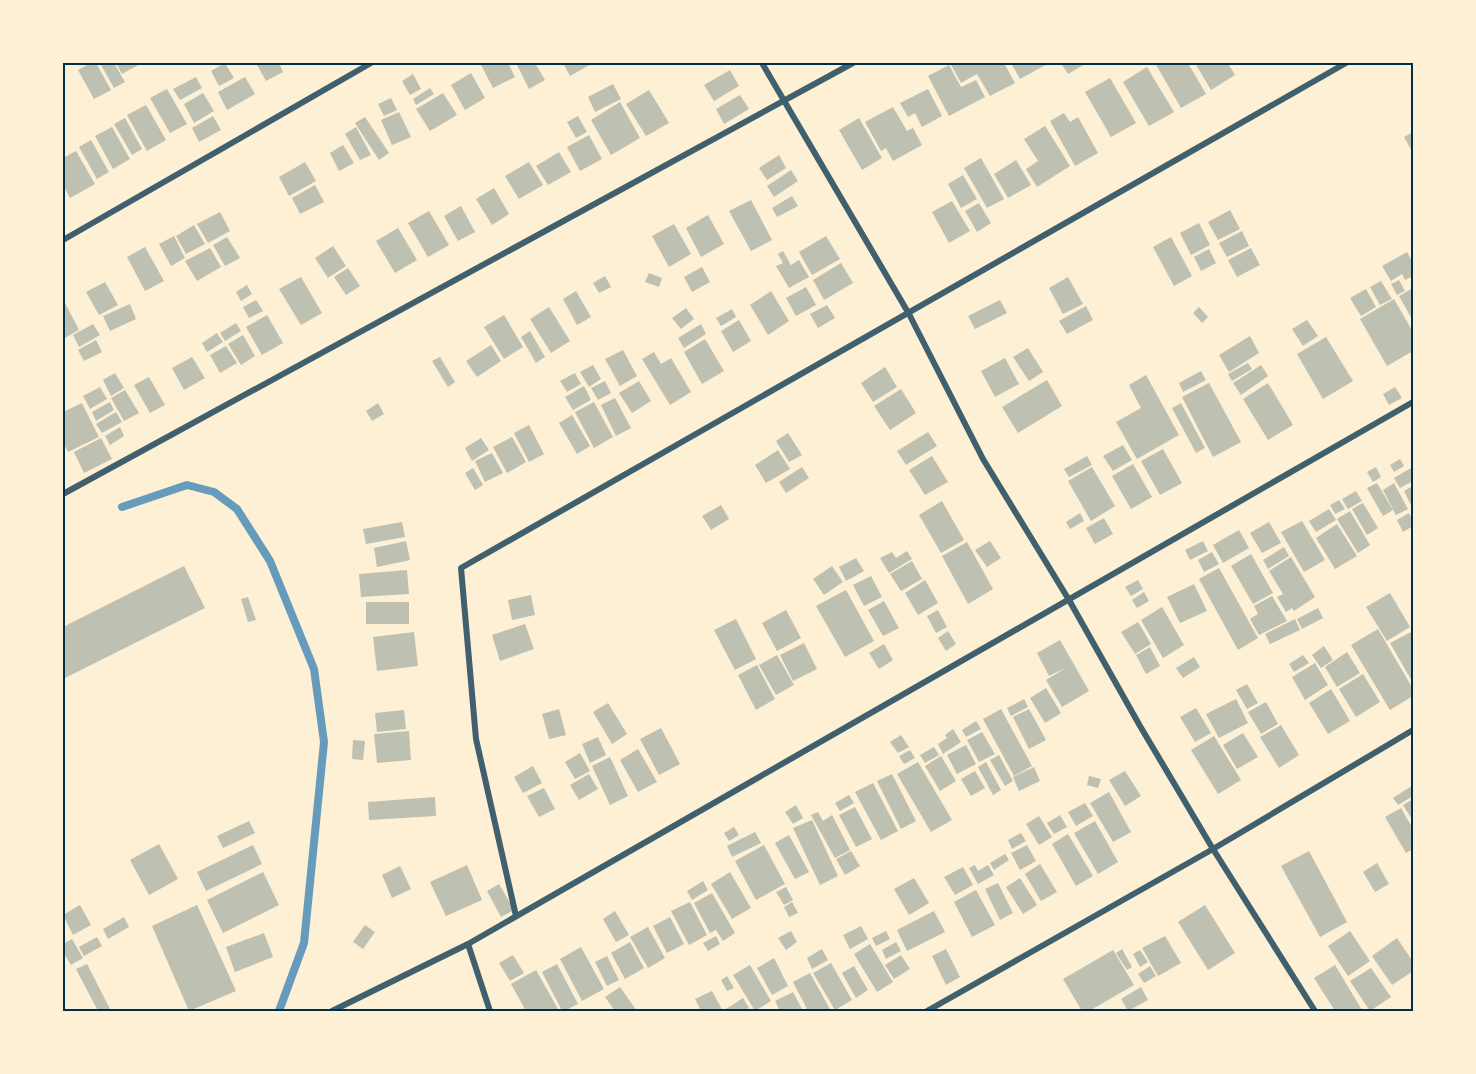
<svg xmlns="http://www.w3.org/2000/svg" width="1476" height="1074" font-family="'Source Sans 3',sans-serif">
  <rect width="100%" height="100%" fill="#fdf0d5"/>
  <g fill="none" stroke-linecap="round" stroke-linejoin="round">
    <!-- stream -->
    <polyline stroke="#669bbc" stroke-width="8" points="122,507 187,485 214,492 237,509 270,561 314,669 324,742 304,943 279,1011"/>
  </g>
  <!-- building -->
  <g fill="#bec0b2">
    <polygon points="91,63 96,63 111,90 94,99 78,70"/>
    <polygon points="100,63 114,63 125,82 114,88"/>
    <polygon points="116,63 142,63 122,74"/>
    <polygon points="225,63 234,78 219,86 211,71"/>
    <polygon points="256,63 279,63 283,72 266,81"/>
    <polygon points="480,63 508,63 515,77 493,88"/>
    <polygon points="516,63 535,63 545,80 529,89"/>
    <polygon points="563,63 593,63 570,76"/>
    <polygon points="950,63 1004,63 1015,83 990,96 977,74 961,83"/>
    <polygon points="1011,63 1049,63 1020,79"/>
    <polygon points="1061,63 1087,63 1068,74"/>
    <polygon points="1155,63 1188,63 1206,94 1181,108"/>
    <polygon points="1195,63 1228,63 1235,75 1211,90"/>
    <polygon points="949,65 961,87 976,80 985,97 949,116 928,76"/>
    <polygon points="1147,67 1174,112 1149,126 1123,82"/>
    <polygon points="730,70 739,86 714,101 704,85"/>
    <polygon points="471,73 485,98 465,110 451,85"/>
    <polygon points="413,74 421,89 410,95 402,81"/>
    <polygon points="196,77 202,88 180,100 173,89"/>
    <polygon points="245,77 255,94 227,110 218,92"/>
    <polygon points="1110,78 1136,123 1111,137 1085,92"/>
    <polygon points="613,84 621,99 595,112 588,97"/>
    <polygon points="430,88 434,94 416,105 413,99"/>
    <polygon points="167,89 187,124 170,133 150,98"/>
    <polygon points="928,89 942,116 922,127 915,113 908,117 900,103"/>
    <polygon points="649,90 669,123 646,136 626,104"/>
    <polygon points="203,93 214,111 194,123 184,104"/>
    <polygon points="443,93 457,115 430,131 416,109"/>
    <polygon points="740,95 749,109 724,124 716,109"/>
    <polygon points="391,98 397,110 384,116 378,104"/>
    <polygon points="620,102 640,138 611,155 591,120"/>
    <polygon points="146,105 166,140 147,151 127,115"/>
    <polygon points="893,107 907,131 913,128 922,145 893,161 886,148 881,151 865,122"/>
    <polygon points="399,112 411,137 392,145 381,120"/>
    <polygon points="1064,113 1070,122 1078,117 1098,153 1075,166 1050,121"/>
    <polygon points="213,116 221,130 199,142 192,128"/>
    <polygon points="578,116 587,132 576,138 567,122"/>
    <polygon points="365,117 389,153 379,160 355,123"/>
    <polygon points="125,118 142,149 132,155 114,124"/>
    <polygon points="859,118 882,158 862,170 839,130"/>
    <polygon points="1045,126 1070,166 1037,187 1026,169 1038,161 1024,139"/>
    <polygon points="112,127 130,159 113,169 95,136"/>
    <polygon points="356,127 371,155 360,160 345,134"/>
    <polygon points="1413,132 1413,153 1404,137"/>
    <polygon points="589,135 602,159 580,171 567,147"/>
    <polygon points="91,140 109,172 97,179 79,147"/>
    <polygon points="343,145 354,163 339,171 330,153"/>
    <polygon points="76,151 95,184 70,198 63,185 63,158"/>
    <polygon points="559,152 571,172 548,185 536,166"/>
    <polygon points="779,155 786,168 767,180 759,168"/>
    <polygon points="981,158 1004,199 987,208 964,168"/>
    <polygon points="1016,160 1031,185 1008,198 994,174"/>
    <polygon points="305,162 316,181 289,196 279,177"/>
    <polygon points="529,162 543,185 519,199 505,176"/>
    <polygon points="791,170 798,181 774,197 767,186"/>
    <polygon points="963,175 977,199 961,208 948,184"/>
    <polygon points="315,185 324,202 300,214 292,198"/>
    <polygon points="494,188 509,214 492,225 476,199"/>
    <polygon points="792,196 798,206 777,217 772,208"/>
    <polygon points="751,200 772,240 751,251 729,211"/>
    <polygon points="952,201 970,231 949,243 932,212"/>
    <polygon points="979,203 991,223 977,232 965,211"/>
    <polygon points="461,206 475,232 458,241 444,216"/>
    <polygon points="1230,210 1240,229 1218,240 1208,222"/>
    <polygon points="429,211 449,245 428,257 408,223"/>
    <polygon points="220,212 230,231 208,243 197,224"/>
    <polygon points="708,215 724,244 701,257 686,228"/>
    <polygon points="1199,223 1210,245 1191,255 1180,233"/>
    <polygon points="674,224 691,254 669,267 652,236"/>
    <polygon points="194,225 205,244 186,254 176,236"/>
    <polygon points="398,228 417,260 395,273 376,241"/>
    <polygon points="1242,231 1249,246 1227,257 1219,243"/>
    <polygon points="174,236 185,258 171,266 159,244"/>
    <polygon points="826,236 840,259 812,275 799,252"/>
    <polygon points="227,237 240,258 225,266 213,245"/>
    <polygon points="1171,237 1192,276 1174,286 1153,247"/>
    <polygon points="333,246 346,266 328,278 315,258"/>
    <polygon points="145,247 164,281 145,291 127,257"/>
    <polygon points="210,248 221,267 197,281 185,261"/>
    <polygon points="1251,248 1260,265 1237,277 1228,260"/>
    <polygon points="1209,249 1216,263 1201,271 1194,257"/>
    <polygon points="783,251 791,265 799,260 809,277 789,288 776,266 783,263 778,254"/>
    <polygon points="1407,252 1413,263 1413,276 1405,280 1402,274 1391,281 1382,266"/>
    <polygon points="841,263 853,283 824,300 813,280"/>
    <polygon points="702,267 710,282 692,292 684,277"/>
    <polygon points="348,268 360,286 346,295 334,277"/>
    <polygon points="649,273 662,278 659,287 645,282"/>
    <polygon points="605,276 611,287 599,293 593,283"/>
    <polygon points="301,277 322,313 301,325 279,289"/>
    <polygon points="1068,277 1083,304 1063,314 1049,288"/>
    <polygon points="1399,280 1405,291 1397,295 1391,284"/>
    <polygon points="1381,281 1392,299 1380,305 1370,287"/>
    <polygon points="105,282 118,305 99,315 86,292"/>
    <polygon points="247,285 252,294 241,301 236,292"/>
    <polygon points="806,287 816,305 796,316 786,298"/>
    <polygon points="1413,288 1413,321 1399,296"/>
    <polygon points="1366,289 1376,307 1361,316 1350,298"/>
    <polygon points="576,291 591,317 577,325 563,299"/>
    <polygon points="771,291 789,321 768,335 750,305"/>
    <polygon points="63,299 79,330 63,339"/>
    <polygon points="1394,299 1413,332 1413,351 1387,366 1360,319"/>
    <polygon points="256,300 263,311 249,318 243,307"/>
    <polygon points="1000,300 1007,313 975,329 968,316"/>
    <polygon points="130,304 136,319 110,331 103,316"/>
    <polygon points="827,305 835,318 818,328 810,314"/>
    <polygon points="1086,306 1093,320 1067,334 1059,321"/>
    <polygon points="549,307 570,341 551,353 530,319"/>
    <polygon points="1199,307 1208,317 1202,323 1193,313"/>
    <polygon points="686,308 694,319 681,329 672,318"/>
    <polygon points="732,309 736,317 721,326 716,318"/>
    <polygon points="267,315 283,343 262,355 246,327"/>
    <polygon points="504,315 523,347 504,359 484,327"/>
    <polygon points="739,320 751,341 733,352 721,331"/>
    <polygon points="1307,320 1318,336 1303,346 1292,329"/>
    <polygon points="236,323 241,331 225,341 220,333"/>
    <polygon points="93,324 100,335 79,347 73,335"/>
    <polygon points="701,324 706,334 684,348 678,338"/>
    <polygon points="530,331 545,357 536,363 521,337"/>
    <polygon points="217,333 223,342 207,352 202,343"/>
    <polygon points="243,335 255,356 241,365 228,344"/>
    <polygon points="1250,336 1259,353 1229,372 1219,355"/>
    <polygon points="1326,337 1353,381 1323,399 1297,354"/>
    <polygon points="705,339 724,371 702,384 684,352"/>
    <polygon points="96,340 102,352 84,361 78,350"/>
    <polygon points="491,345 501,361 477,377 466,361"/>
    <polygon points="226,346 237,363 220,373 210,355"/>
    <polygon points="1028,348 1043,372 1029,381 1013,357"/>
    <polygon points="623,350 637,376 620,386 605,359"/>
    <polygon points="654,352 661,364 671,358 691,392 670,405 642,359"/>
    <polygon points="192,357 205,378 184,390 172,368"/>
    <polygon points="440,357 455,382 448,387 432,361"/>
    <polygon points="1005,358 1019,384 995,397 981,371"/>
    <polygon points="1248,363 1252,369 1232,381 1228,374"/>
    <polygon points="593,365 601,379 589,387 580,372"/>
    <polygon points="1261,365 1268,376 1241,395 1233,383"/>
    <polygon points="885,367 897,387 873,402 861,383"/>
    <polygon points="1201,371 1206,380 1183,392 1179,383"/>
    <polygon points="115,373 124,388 111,396 103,380"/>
    <polygon points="575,373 581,384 567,392 560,381"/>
    <polygon points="1146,375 1179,435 1137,459 1116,422 1141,408 1129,385"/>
    <polygon points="149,377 165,405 150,413 134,385"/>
    <polygon points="1047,380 1062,406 1018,433 1002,407"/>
    <polygon points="605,381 611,393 598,400 591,388"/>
    <polygon points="639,381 651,401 632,413 619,393"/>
    <polygon points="1209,383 1241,442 1213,457 1182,397"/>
    <polygon points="1268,383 1293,425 1268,440 1243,399"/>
    <polygon points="584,386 591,400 573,410 565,397"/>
    <polygon points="100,387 107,399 90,409 83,396"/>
    <polygon points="1395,387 1402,398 1389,405 1383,394"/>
    <polygon points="901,389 916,413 890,430 874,406"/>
    <polygon points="125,390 139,413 124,421 111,398"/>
    <polygon points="615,398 631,428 616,436 601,405"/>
    <polygon points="110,402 114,410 96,421 92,412"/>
    <polygon points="594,402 613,437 594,448 575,412"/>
    <polygon points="82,403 99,437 68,452 63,442 63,412"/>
    <polygon points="378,403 384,414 372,421 366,411"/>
    <polygon points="1181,403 1205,448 1196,453 1172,408"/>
    <polygon points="116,412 122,422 102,433 96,424"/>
    <polygon points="572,415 590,446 577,454 559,423"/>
    <polygon points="529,425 544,454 529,462 514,433"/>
    <polygon points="120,427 124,436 110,445 105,436"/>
    <polygon points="928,432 937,446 906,465 897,451"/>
    <polygon points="788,433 802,455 789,462 776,441"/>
    <polygon points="512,437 526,462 507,473 493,447"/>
    <polygon points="101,438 112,459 84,473 74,452"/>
    <polygon points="481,438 489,450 472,461 465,448"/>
    <polygon points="1123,445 1132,460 1113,471 1103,456"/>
    <polygon points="1163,449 1182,483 1160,495 1141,461"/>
    <polygon points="778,450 790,469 766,483 755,465"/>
    <polygon points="492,453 503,473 485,482 475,461"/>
    <polygon points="932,456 948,482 925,495 909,470"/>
    <polygon points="1087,456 1092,465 1069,477 1064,469"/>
    <polygon points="1400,459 1404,466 1394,472 1390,465"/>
    <polygon points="1133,464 1152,497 1131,509 1112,476"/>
    <polygon points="802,467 809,478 786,493 779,482"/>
    <polygon points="1092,467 1115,506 1091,521 1068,481"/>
    <polygon points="1376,467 1381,477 1373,482 1367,472"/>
    <polygon points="473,468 483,485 475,490 465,473"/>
    <polygon points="1411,468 1413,471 1413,481 1400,488 1394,478"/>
    <polygon points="1377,483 1393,510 1383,516 1367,488"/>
    <polygon points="1394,483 1408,509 1396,515 1383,490"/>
    <polygon points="1413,486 1413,509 1404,491"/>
    <polygon points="1356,491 1362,501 1348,509 1342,499"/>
    <polygon points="1339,500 1345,509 1335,514 1330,505"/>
    <polygon points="942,501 964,540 941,553 919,515"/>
    <polygon points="1363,503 1378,528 1367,535 1352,509"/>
    <polygon points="721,505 729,519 711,530 702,516"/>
    <polygon points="1329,509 1336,520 1316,532 1309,521"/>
    <polygon points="1350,511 1370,545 1358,553 1337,519"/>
    <polygon points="1080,513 1084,521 1070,529 1066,522"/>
    <polygon points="1409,513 1413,521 1413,526 1403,532 1397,520"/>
    <polygon points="1104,518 1113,534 1095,544 1086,528"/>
    <polygon points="1302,521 1325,560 1304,572 1281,532"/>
    <polygon points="402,522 405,537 366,544 363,529"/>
    <polygon points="1269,522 1281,543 1262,553 1250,533"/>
    <polygon points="1337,524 1357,556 1335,569 1316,538"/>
    <polygon points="1239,530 1249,548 1223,563 1213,545"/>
    <polygon points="406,541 410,560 377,567 374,548"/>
    <polygon points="990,541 1001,558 987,567 975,550"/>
    <polygon points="1203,541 1208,551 1190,560 1185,550"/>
    <polygon points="967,542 993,589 968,604 942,556"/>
    <polygon points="1284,547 1289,556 1268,569 1263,560"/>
    <polygon points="907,551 912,559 889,573 880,558 892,552 896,558"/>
    <polygon points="1212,552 1219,564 1204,572 1198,560"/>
    <polygon points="1251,554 1273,593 1253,604 1231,566"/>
    <polygon points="1291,557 1315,597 1294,611 1292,608 1286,612 1277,597 1283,594 1269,571"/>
    <polygon points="856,558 864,571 846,581 839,567"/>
    <polygon points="912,561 922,579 901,591 890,574"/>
    <polygon points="184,566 205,608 63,679 63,627"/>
    <polygon points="832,566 843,582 824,595 813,579"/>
    <polygon points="1219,568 1258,638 1238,650 1199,579"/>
    <polygon points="407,570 409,594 361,597 359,574"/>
    <polygon points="871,576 882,597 864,606 853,585"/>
    <polygon points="925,580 938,603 918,615 905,593"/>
    <polygon points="1138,580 1143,589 1131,596 1125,587"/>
    <polygon points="1194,584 1207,611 1180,623 1167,597"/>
    <polygon points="846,590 874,641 845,657 816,606"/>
    <polygon points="1144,592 1149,601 1137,608 1132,600"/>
    <polygon points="1390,593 1410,627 1387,641 1366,607"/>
    <polygon points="531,595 535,615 512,620 508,600"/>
    <polygon points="1272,596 1287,621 1259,635 1250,619 1258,614 1254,606"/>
    <polygon points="248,597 256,620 248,622 241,599"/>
    <polygon points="884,601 899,628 883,636 868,610"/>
    <rect x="366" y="602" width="43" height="22"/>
    <polygon points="1162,607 1184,645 1163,658 1141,620"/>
    <polygon points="1318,608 1323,618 1302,629 1297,619"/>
    <polygon points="786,610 801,638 777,651 762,623"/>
    <polygon points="938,610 947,627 936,633 927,616"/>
    <polygon points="736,619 756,659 735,670 714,630"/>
    <polygon points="1295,619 1300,630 1270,644 1265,634"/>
    <polygon points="1138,622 1151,644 1135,654 1121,632"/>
    <polygon points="525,624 534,649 500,661 492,635"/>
    <polygon points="1378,629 1413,689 1413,696 1390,710 1351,645"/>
    <polygon points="948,631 956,644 946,651 938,638"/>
    <polygon points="414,632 418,666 377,671 373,637"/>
    <polygon points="1411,632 1413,636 1413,683 1390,643"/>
    <polygon points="1060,640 1089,691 1062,707 1046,680 1067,667 1049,676 1037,653"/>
    <polygon points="804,643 817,669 793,681 780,655"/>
    <polygon points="884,644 893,660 879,669 869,653"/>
    <polygon points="1324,646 1333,660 1321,668 1312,655"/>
    <polygon points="1150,647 1160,666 1146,674 1136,655"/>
    <polygon points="1347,652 1360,673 1337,687 1325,667"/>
    <polygon points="777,655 794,685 776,695 759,665"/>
    <polygon points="1303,655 1309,663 1294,672 1289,664"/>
    <polygon points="1194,657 1200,667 1183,678 1176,668"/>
    <polygon points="1315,663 1328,685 1305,700 1292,677"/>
    <polygon points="757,665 775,699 756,710 738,675"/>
    <polygon points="1363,674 1380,702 1356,717 1339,689"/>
    <polygon points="1247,684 1258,703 1247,709 1236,690"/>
    <polygon points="1046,688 1061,713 1045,723 1030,698"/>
    <polygon points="1331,689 1350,721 1328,734 1309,703"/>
    <polygon points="1024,699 1028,707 1011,716 1007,708"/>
    <polygon points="1236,699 1248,723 1219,738 1206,714"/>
    <polygon points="1266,702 1278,724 1261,734 1248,712"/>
    <polygon points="608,703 627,734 612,744 593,712"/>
    <polygon points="1196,708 1211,733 1195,742 1180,717"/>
    <polygon points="559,709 566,735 549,739 542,714"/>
    <polygon points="1001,709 1032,766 1014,776 983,719"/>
    <polygon points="1029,709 1046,740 1029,749 1013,717"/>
    <polygon points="404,710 406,729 377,732 375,713"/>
    <polygon points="976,721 981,729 966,737 962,730"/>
    <polygon points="1281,725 1299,755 1279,768 1260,737"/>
    <polygon points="661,728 680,764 659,775 640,739"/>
    <polygon points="953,729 961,742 943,754 938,744 947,738 945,735"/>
    <polygon points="409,731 411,760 377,763 374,734"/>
    <polygon points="982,732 995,754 979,762 967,740"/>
    <polygon points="1243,733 1258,757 1237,769 1223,745"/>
    <polygon points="901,735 909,747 898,753 890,742"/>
    <polygon points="1214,736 1241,780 1218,794 1191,750"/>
    <polygon points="598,737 606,755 590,763 582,744"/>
    <polygon points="353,740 365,741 363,760 352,759"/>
    <polygon points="966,745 976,764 957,774 947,755"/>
    <polygon points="934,747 939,755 925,763 920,755"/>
    <polygon points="638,749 657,782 638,792 620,760"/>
    <polygon points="910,750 915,758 904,764 899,756"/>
    <polygon points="580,753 590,771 575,779 565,762"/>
    <polygon points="999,755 1013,781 1005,786 990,760"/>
    <polygon points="941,756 956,781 940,791 925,766"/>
    <polygon points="610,757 628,796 610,805 592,766"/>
    <polygon points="918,762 952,820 931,832 897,774"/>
    <polygon points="986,762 1001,790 993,795 978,767"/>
    <polygon points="533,766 542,783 523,793 514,777"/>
    <polygon points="1034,767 1040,781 1019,791 1013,777"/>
    <polygon points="975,771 985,788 971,796 961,779"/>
    <polygon points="1125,771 1141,796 1125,806 1109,780"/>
    <polygon points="589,774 598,789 579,800 570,785"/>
    <polygon points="892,774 916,821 901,829 877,781"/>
    <polygon points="1089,776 1101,779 1098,788 1087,785"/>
    <polygon points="873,783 898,831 881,840 855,792"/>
    <polygon points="1413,785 1413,796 1398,805 1393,798"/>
    <polygon points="544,788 555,809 539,817 527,796"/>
    <polygon points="1109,792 1131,832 1113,842 1090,803"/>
    <polygon points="849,795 854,803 840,811 835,803"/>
    <polygon points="435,797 436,816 369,820 368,802"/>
    <polygon points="1413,799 1413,821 1403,805"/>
    <polygon points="1085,803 1093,816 1076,826 1068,812"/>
    <polygon points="796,805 803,818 793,824 785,812"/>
    <polygon points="855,807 872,839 856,847 839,815"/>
    <polygon points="1401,808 1413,829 1413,849 1406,853 1385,817"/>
    <polygon points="818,812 823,821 832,815 850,850 835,858 811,815"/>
    <polygon points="1060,815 1067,827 1054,834 1047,823"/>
    <polygon points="1039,816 1052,837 1039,845 1026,824"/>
    <polygon points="812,820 838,876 820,885 793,828"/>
    <polygon points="249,821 255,833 223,848 217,836"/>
    <polygon points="1095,821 1118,862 1098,874 1074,833"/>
    <polygon points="734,827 739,835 729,841 724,833"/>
    <polygon points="755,832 761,843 732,857 727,846"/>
    <polygon points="1021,833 1026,841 1012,849 1008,840"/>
    <polygon points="1068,834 1093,876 1076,886 1052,844"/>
    <polygon points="789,835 809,872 795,879 775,843"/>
    <polygon points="159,844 178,879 149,895 130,860"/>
    <polygon points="253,845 262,864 206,891 197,872"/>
    <polygon points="764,845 785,884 756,900 735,861"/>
    <polygon points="1027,845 1036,861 1020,870 1011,853"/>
    <polygon points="851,851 860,866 845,875 836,859"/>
    <polygon points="1309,851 1347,922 1320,937 1281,866"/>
    <polygon points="1005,854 1009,860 994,870 990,863"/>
    <polygon points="1377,863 1389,884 1375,892 1363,872"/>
    <polygon points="1040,864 1057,892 1041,901 1025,874"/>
    <polygon points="467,865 482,900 446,916 430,882"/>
    <polygon points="975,865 978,871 988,865 994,875 978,884 969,868"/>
    <polygon points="400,866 411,889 392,898 382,875"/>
    <polygon points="963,867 973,885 955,895 944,877"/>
    <polygon points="263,872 279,905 223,933 207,900"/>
    <polygon points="730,872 751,908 732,919 711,884"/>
    <polygon points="914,878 929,903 909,915 894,889"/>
    <polygon points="1020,878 1037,905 1023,914 1006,887"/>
    <polygon points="703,881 708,890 692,900 687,891"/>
    <polygon points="998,883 1013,913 1000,920 985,889"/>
    <polygon points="499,884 514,910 501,917 487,891"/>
    <polygon points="786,887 793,900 784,905 776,892"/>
    <polygon points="976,890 995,925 972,937 954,902"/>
    <polygon points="712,893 735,933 723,941 716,930 723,926 710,933 694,903"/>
    <polygon points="690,902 707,935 689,945 671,911"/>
    <polygon points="792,902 798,913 789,917 784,907"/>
    <polygon points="80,905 91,925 73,935 63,915"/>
    <polygon points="197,905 236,991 189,1011 152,926"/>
    <polygon points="1205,905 1235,953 1208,970 1178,922"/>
    <polygon points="615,911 629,935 616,942 603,919"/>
    <polygon points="934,911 945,932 907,951 897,930"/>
    <polygon points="124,917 129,927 108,939 103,929"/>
    <polygon points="670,917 684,944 667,953 653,926"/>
    <polygon points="365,925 375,932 363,949 353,942"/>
    <polygon points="861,926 868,939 850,949 843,935"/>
    <polygon points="648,927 665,958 648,968 630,937"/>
    <polygon points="791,931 797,942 786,950 778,938"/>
    <polygon points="886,931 890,939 876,946 872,938"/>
    <polygon points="1350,931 1370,961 1348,976 1328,946"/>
    <polygon points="264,933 273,957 235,972 226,947"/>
    <polygon points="716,936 720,944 708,951 703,943"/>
    <polygon points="1165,936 1181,963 1158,976 1142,948"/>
    <polygon points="97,937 102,946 84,956 79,947"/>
    <polygon points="1397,938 1413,962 1413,971 1392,985 1372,956"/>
    <polygon points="72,939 83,958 71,965 63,952 63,944"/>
    <polygon points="630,942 644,968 625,979 611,953"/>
    <polygon points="896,942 901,951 886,959 882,950"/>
    <polygon points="870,944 893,982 877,992 854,954"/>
    <polygon points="581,947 604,989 582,1001 560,959"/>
    <polygon points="822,949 828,960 812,969 807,958"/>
    <polygon points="946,949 960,977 946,985 932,956"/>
    <polygon points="1122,949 1132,967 1127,970 1116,953"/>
    <polygon points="1113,950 1134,985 1089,1011 1082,1011 1063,979"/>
    <polygon points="1140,950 1148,962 1140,967 1133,954"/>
    <polygon points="513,955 524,973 510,981 499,963"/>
    <polygon points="901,955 910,969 894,979 885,965"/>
    <polygon points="607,956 619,980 607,986 595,962"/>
    <polygon points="774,958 788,986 772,995 757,968"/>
    <polygon points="831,963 852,1000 835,1010 813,973"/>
    <polygon points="87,964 111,1011 98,1011 76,969"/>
    <polygon points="557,964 578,1004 564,1011 562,1011 542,972"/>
    <polygon points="750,965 771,1001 755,1011 733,975"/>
    <polygon points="1335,965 1362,1010 1360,1011 1335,1011 1314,978"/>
    <polygon points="854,966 868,990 856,998 842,973"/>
    <polygon points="1150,966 1156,976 1144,983 1138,974"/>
    <polygon points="1371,968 1391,997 1370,1011 1350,981"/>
    <polygon points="536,970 558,1009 555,1011 526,1011 511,984"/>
    <polygon points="810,973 831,1011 808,1011 793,982"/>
    <polygon points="727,976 734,988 727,991 721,980"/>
    <polygon points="620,987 637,1011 615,1011 605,997"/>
    <polygon points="1141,987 1148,1000 1128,1011 1121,999"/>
    <polygon points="712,991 723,1011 701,1011 695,999"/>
    <polygon points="793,992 803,1011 780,1011 775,1001"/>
    <polygon points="743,998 749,1008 744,1011 723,1011"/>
  </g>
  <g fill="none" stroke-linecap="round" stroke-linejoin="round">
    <!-- minor -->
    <g stroke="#3f606c" stroke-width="6">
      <polyline points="762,63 909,314 983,459 1069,600 1140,726 1213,849 1315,1011"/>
      <polyline points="63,240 371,63"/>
      <polyline points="63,494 853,63"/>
      <polyline points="516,916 476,739 461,568 1346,63"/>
      <polyline points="468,944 490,1011"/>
      <polyline points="332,1011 468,944 1413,402"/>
      <polyline points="927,1011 1213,849 1413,730"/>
    </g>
  </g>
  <!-- border -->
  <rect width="1476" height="1074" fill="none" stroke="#fdf0d5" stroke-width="129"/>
  <rect x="64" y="64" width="1348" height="946" fill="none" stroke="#003049" stroke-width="2"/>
</svg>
